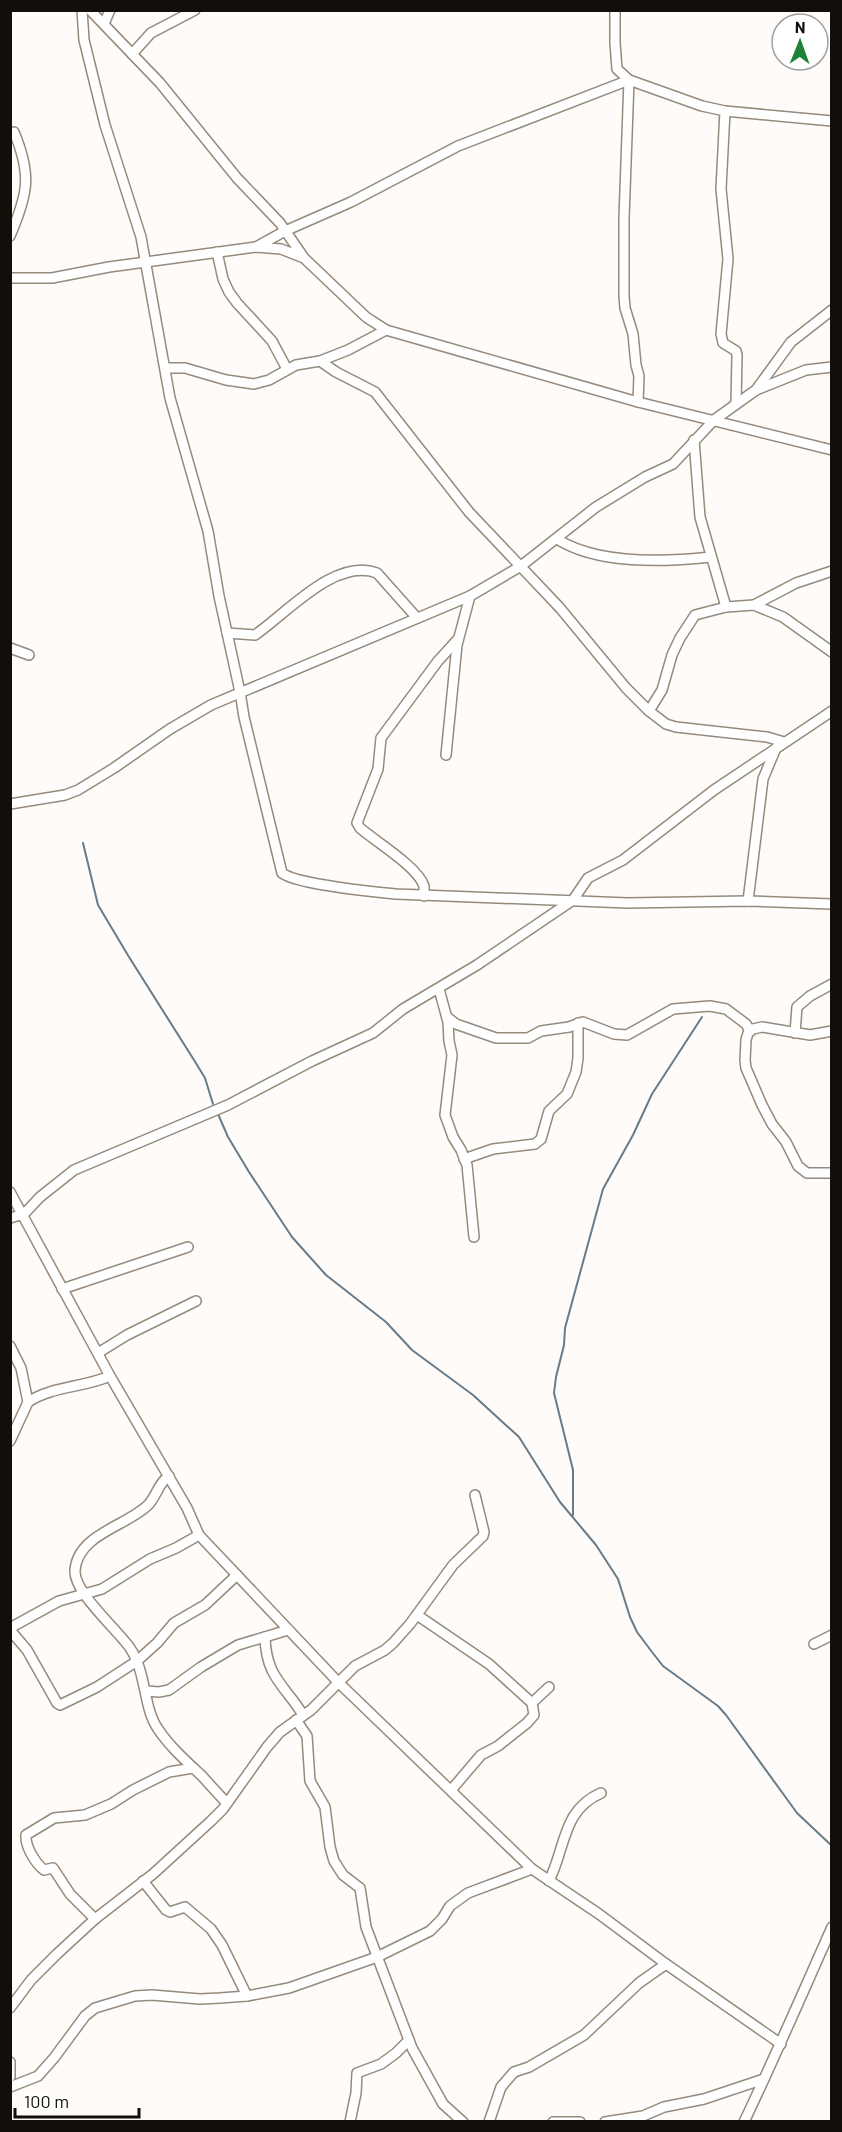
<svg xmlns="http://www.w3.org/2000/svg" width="842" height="2132" font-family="Barlow,sans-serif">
  <rect width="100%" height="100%" fill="#fefbf8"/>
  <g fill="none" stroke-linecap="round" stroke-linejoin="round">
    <!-- stream -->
    <g stroke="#677b89" stroke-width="2">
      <polyline points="83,843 98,905 129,957 194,1060 205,1078 213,1104"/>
      <polyline points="218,1114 228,1137 249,1172 292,1237 326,1275 386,1322 412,1350 473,1395 519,1437 560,1502 596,1545 618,1579 630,1617 637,1632 652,1652 663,1666 718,1706 726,1715 797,1813 832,1846"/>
      <polyline points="573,1515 573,1470 554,1393 556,1377 564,1345 565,1328 603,1189 633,1135 652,1094 702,1017"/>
    </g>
    <defs>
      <g id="minor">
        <path d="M82 10 84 40 105 125 141 237 170 398 208 531 219 596 240 692 244 717 282 873C296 884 375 892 396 894L628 903 748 901 832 904"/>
        <polyline points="90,10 160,83 237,178 280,223 304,258 366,317 386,330 638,402 832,450"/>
        <polyline points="615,10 615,43 617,69 629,80 702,106 725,111 832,121"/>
        <polyline points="104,24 110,10"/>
        <polyline points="132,54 151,33 195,10"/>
        <polyline points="629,80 624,218 624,296 625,308 633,334 636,365 639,376 638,402"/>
        <polyline points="725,111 721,189 728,259 721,334 723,343 736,351 737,355 736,404"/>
        <path d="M10 236C28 194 32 175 14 132"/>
        <polyline points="256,247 285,231 351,202 458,146 629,80"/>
        <polyline points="217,252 223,279 229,292 237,303 272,341 287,369"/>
        <polyline points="10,278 52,278 109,267 256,247 281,249 304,258"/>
        <polyline points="320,361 336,372 375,392 469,512 560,608 626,688 649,711 666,724 676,727 767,737 784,742"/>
        <polyline points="165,368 185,368 226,380 254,384 269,380 296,365 320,361 348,350 386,330"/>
        <polyline points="756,390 806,370 832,367"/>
        <polyline points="694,440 700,517 726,607"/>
        <path d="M557 539C598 565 664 562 711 557"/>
        <polyline points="754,605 783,617 832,652"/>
        <path d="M227 633 255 635C286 614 335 557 377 573L417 618"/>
        <polyline points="10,648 29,655"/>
        <polyline points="649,711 662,690 672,655 680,638 695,615 726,607 754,605 796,583 832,571"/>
        <polyline points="446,755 457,645 470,596"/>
        <polyline points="10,804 65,795 78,790 114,768 170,729 211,705 470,596 521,566 596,507 645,477 673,464 714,420 756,390 791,342 832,310"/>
        <path d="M424 896C424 894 424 887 424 886 418 867 375 841 360 828L357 823 378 769 381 738 438 661 458 639"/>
        <polyline points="748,901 763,779 776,748"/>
        <polyline points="439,989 448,1022 449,1041 452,1055 445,1115 453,1137 461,1150 467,1165 474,1237"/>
        <polyline points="447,1017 456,1024 496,1038 528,1038 541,1031 569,1027 583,1022 614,1034 627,1035 673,1009 710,1006 726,1009 746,1024 750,1031"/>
        <polyline points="832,1031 810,1035 762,1027 753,1029 748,1033 746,1040 745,1060 746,1068 762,1105 772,1124 786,1142 798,1166 807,1173 832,1173"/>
        <polyline points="795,1033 797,1007 810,996 832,984"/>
        <polyline points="464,1159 493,1149 535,1144 541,1139 549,1111 567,1094 576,1072 578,1058 578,1023"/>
        <polyline points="10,1192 110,1376 187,1508 199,1535 338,1682 532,1869 599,1914 666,1964 781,2044"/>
        <polyline points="10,1218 24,1214 40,1197 74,1170 228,1105 312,1061 373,1033 403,1009 477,965 573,900 588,878 623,860 714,790 832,711"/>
        <polyline points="62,1289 188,1247"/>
        <polyline points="10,1346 21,1368 28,1402 10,1441"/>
        <polyline points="98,1353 127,1335 196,1301"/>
        <path d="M28 1402C52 1386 82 1388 110 1376"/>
        <path d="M169 1476C158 1483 157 1496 148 1505 127 1526 78 1534 75 1570 73 1592 118 1630 130 1648 147 1673 143 1708 158 1729 170 1747 186 1761 202 1776 210 1785 218 1794 227 1803"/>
        <polyline points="417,1615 489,1664 532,1703 534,1715 527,1723 498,1746 481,1755 452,1789"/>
        <polyline points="10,1628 59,1601 102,1589 150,1559 176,1548 199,1535"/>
        <polyline points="10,1630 27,1650 57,1703 60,1705 97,1687 137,1661 157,1643 174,1623 205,1605 237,1575"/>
        <path d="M265 1637C266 1678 285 1685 303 1715"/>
        <polyline points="814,1644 832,1635"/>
        <polyline points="146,1691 159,1692 169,1690 201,1667 238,1645 288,1630"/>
        <polyline points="532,1703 549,1687"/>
        <polyline points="296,1720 307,1736 310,1781 325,1807 330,1847 334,1861 343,1875 360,1888 366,1927 412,2048 443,2104 463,2122"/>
        <polyline points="143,1881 166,1910 170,1912 185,1907 211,1929 222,1945 247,1996"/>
        <path d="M549 1881C566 1847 562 1810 601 1793"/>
        <path d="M95 1919 70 1894 53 1868 44 1870C35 1863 25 1846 26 1835L54 1818 85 1815 111 1804 133 1790 169 1772 193 1768"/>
        <polyline points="10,2008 31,1980 57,1954 95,1919 153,1874 211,1821 223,1809 267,1747 280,1732 311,1710 355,1666 385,1650 393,1643 410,1624 453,1565 483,1536 484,1532 475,1495"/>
        <polyline points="10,2062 10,2077"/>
        <polyline points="10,2087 38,2076 54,2058 85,2016 95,2008 135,1996 152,1995 200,1999 220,1998 247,1996 289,1988 377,1957 430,1931 442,1919 450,1906 468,1893 532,1869"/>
        <polyline points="350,2122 356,2093 357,2073 381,2064 396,2053 409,2040"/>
        <polyline points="489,2122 501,2087 514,2072 529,2067 584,2035 639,1983 666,1964"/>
        <polyline points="553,2122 580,2122"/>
        <polyline points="605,2122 643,2116 664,2107 704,2099 764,2079"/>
        <path d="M744 2122C775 2057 803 1992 832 1927"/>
      </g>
    </defs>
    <!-- minor casing -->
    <use href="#minor" stroke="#968a7c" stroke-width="12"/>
    <!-- minor -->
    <use href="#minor" stroke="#fff" stroke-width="9"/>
  </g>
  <!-- border -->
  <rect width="842" height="2132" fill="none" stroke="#120e09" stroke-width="24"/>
  <!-- north arrow -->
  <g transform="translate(800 42) rotate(1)"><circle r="28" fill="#ffffff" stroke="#a09f9d" stroke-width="1.5"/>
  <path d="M0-4.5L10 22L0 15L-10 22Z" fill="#1f8336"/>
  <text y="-9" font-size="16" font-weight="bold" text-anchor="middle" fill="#120e09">N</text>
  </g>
  <!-- scale -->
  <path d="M15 2108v9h124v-9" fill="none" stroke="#120e09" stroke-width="3"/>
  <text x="24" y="2108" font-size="18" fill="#120e09" stroke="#ffffff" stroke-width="4.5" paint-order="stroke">100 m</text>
</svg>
